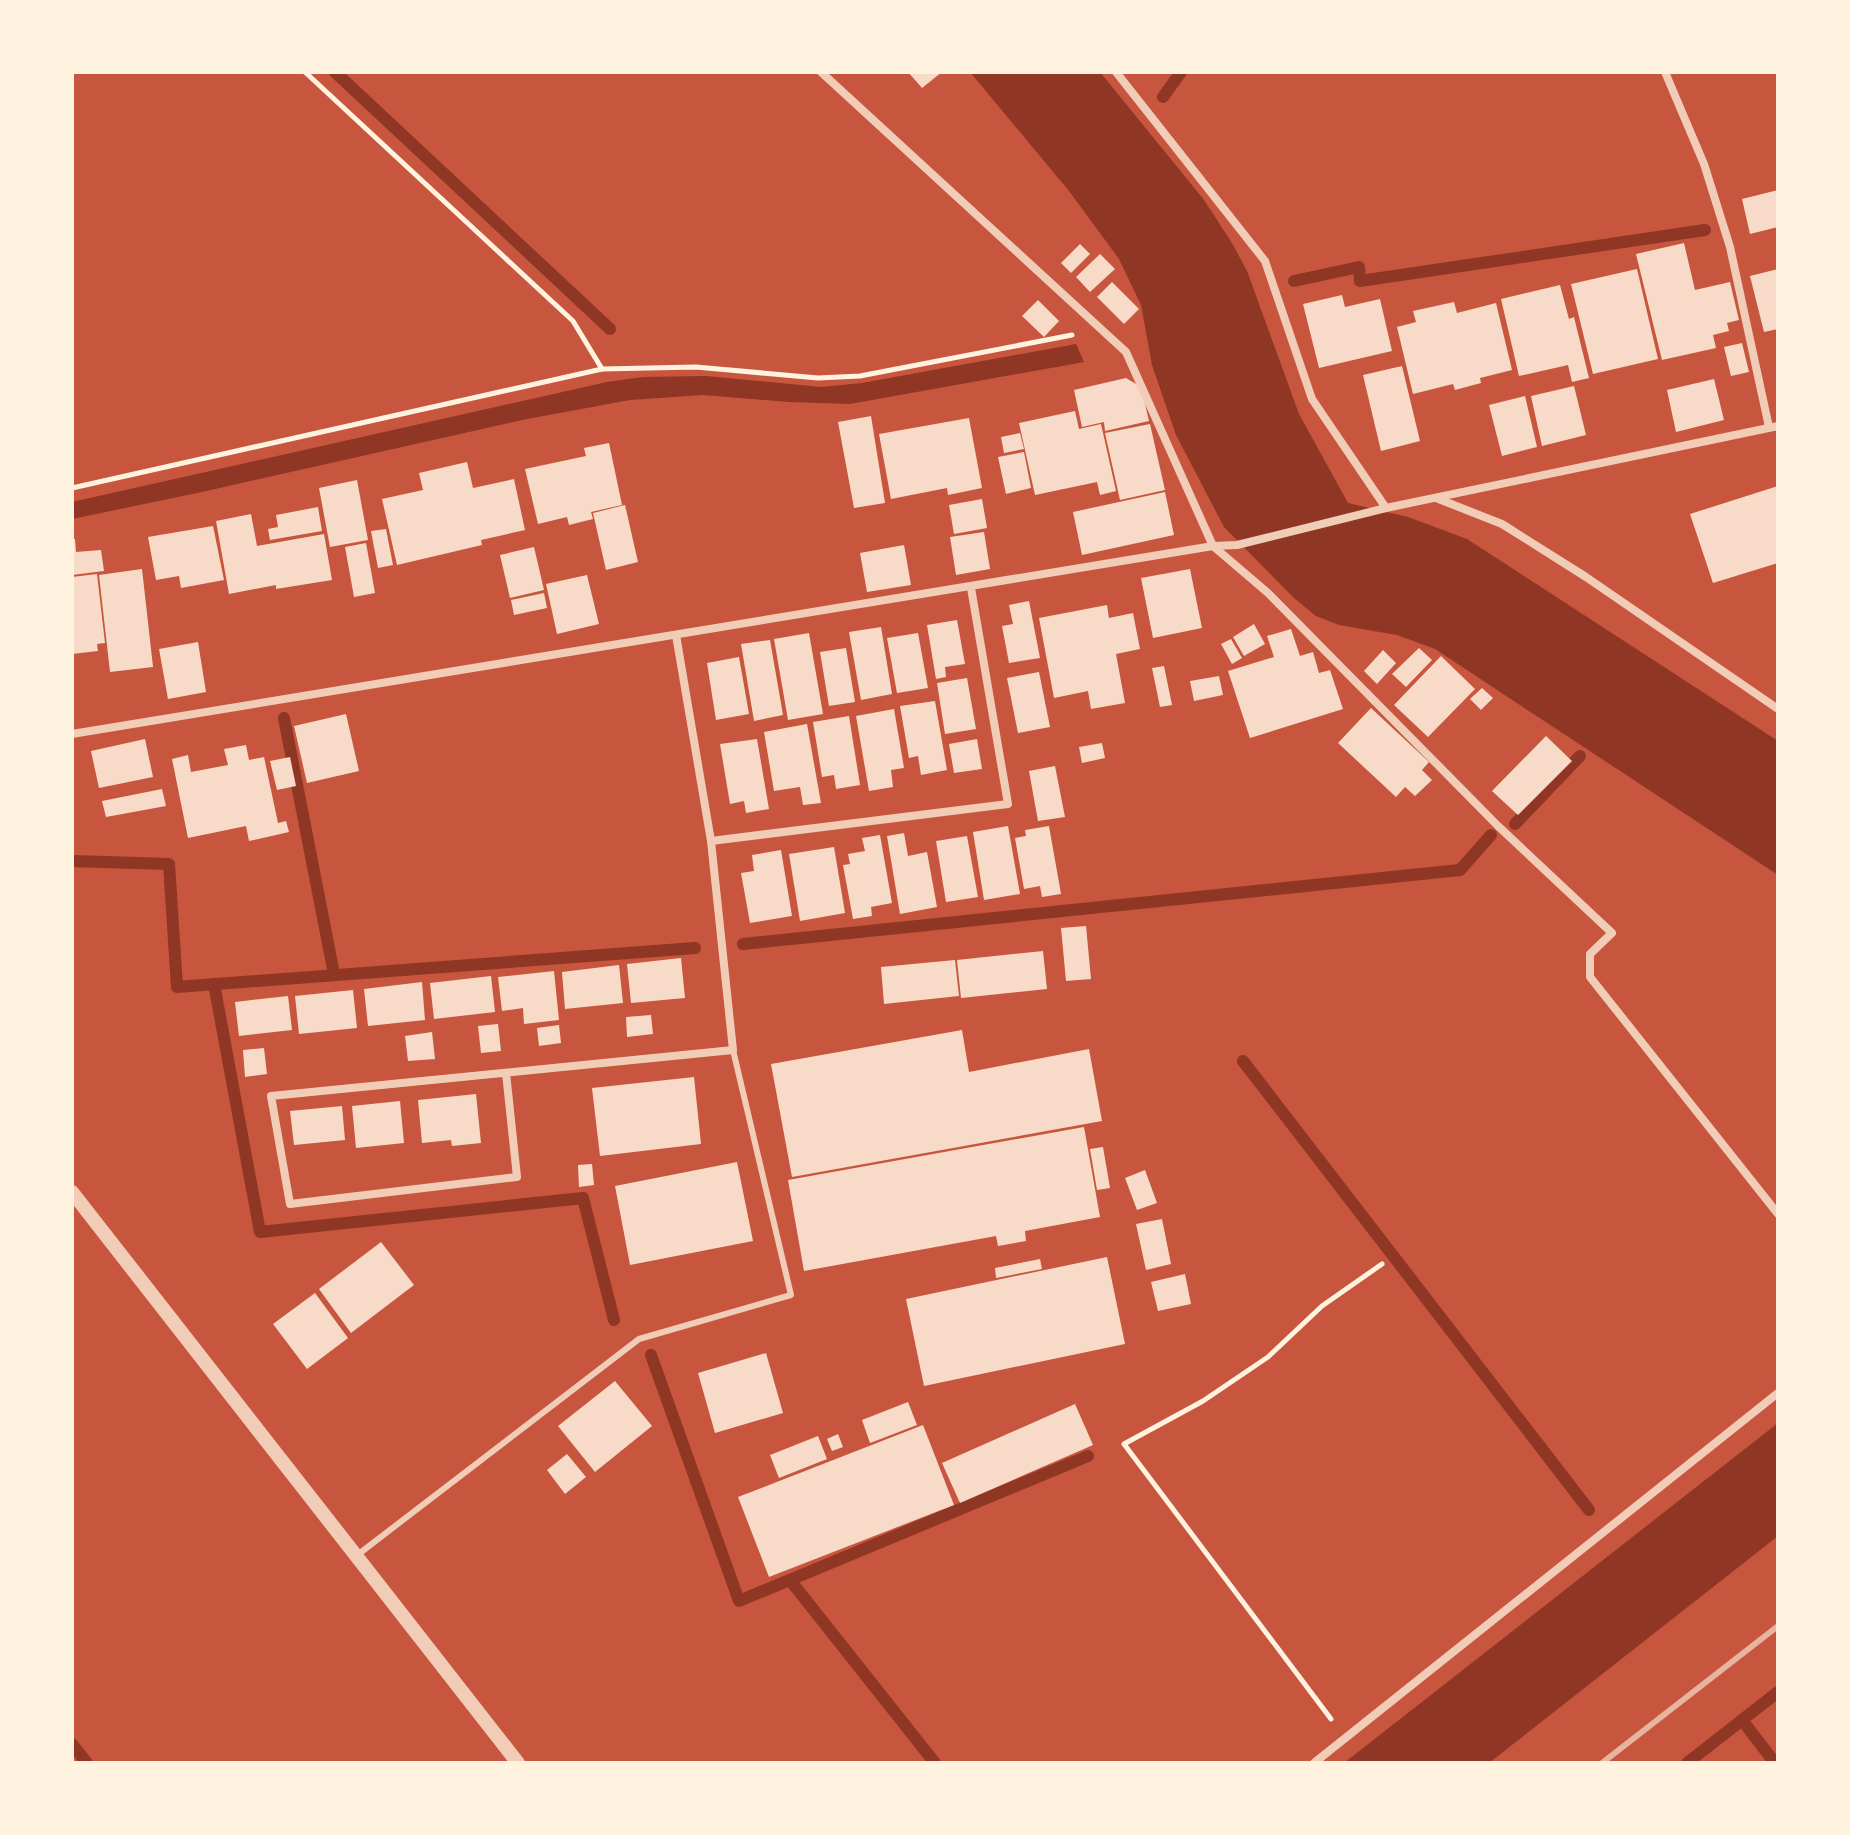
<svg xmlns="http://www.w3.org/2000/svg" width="1850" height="1835" font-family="'Exo 2',sans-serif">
  <rect width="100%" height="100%" fill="#c8553d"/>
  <!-- water -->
  <g fill="#8f3625">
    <polygon points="970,72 1100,72 1204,200 1232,243 1247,271 1299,414 1348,503 1408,517 1467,539 1778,741 1778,875 1435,649 1397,635 1339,625 1316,616 1294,598 1224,527 1176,435 1152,365 1141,305 1119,259 1069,191"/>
    <polygon points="1076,344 1084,362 850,404 789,402 703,395 630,400 522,420 202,492 72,519 72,502 607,382 643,377 706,376 821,387 862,383"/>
    <polygon points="1778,1423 1778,1536 1489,1763 1344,1763"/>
  </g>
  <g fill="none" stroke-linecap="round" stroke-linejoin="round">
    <!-- stream -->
    <g stroke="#8f3625" stroke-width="12">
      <polyline points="335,72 610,329"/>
      <polyline points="1163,97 1181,72"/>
      <polyline points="1294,281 1359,267 1360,281 1705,230"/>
      <polyline points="284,718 334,974"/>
      <polyline points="1515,824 1580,756"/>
      <polyline points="72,861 169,864 177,987 695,948"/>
      <polyline points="743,944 1460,870 1491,835"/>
      <polyline points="214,984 260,1232 583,1198 614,1320"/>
      <polyline points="1243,1061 1589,1510"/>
      <polyline points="651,1355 739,1601 1088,1456"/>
      <polyline points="790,1580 935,1763"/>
      <polyline points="1742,1720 1775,1763"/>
      <polyline points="72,1744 87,1763"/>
      <polyline points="1687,1763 1778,1692"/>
    </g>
  </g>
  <!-- building -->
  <g fill="#f7dbc8">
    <polygon points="908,72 942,72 922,88"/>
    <polygon points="1778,190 1778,227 1750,234 1742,199"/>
    <polygon points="1684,243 1695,290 1730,282 1739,320 1727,323 1729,331 1713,335 1716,348 1662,360 1636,254"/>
    <polygon points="1080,244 1090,254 1071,273 1061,263"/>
    <polygon points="1100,254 1115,269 1090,292 1076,277"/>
    <polygon points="1637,269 1658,359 1593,374 1571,284"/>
    <polygon points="1778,269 1778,329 1764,332 1750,276"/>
    <polygon points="1112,282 1139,309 1124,324 1097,297"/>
    <polygon points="1560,285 1569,319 1574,317 1589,378 1572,382 1568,365 1519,376 1501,299"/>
    <polygon points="1342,295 1345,307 1380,299 1392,351 1319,368 1303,304"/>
    <polygon points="1038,300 1059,321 1044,337 1022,316"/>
    <polygon points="1454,302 1457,313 1496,303 1512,370 1480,378 1481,383 1455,390 1453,384 1413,394 1397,327 1416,322 1413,311"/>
    <polygon points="1742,343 1749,372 1731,376 1724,347"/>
    <polygon points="1402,366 1420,441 1381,451 1363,375"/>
    <polygon points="1126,378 1141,387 1149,421 1105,431 1104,422 1082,427 1074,390"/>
    <polygon points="1714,379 1724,420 1676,432 1667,390"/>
    <polygon points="1574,386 1586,435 1542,446 1531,396"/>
    <polygon points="1525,396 1537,447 1502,456 1489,405"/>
    <polygon points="1075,411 1079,429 1101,424 1116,491 1100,495 1097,482 1035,495 1019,423"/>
    <polygon points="871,416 885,503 854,508 838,422"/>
    <polygon points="969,418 982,488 948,495 947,488 891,499 879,434"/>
    <polygon points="1150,424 1165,490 1120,500 1105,433"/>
    <polygon points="1020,433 1024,449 1004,453 1001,437"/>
    <polygon points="609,443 622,505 591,512 593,519 569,525 567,517 538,524 525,469 586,456 584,448"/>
    <polygon points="1024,452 1031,488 1006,494 998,457"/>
    <polygon points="467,462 473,488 514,479 525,530 481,540 482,545 397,565 382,499 423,490 419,473"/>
    <polygon points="357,480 368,540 330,547 319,488"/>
    <polygon points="1778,486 1778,563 1713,583 1690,514"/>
    <polygon points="1165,492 1174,535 1082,555 1073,512"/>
    <polygon points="982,499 987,528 954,534 949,505"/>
    <polygon points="625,505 638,562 606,570 593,513"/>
    <polygon points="318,507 322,531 270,540 268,529 278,527 276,515"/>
    <polygon points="251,514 257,546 324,534 332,580 276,589 276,585 229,594 216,521"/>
    <polygon points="213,526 224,580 181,588 179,576 156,580 148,537"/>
    <polygon points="386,529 393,565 378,568 371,531"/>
    <polygon points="984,532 990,569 956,575 950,537"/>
    <polygon points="72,539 75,539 76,552 101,550 104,571 72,575"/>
    <polygon points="366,543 375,593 354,597 345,547"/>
    <polygon points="904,545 911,585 867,592 860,553"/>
    <polygon points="534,547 544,590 510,598 500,555"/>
    <polygon points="142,569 153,667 110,672 99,575"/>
    <polygon points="1190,569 1202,628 1153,638 1141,578"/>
    <polygon points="97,574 105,643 97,644 98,651 72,654 72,577"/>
    <polygon points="587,575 599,624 557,634 546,584"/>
    <polygon points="544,593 547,608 514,615 511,600"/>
    <polygon points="1029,601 1040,658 1009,663 1002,626 1013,624 1009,605"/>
    <polygon points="1107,605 1109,618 1133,613 1140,649 1116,654 1125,703 1091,709 1088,691 1054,698 1039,618"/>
    <polygon points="957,620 965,664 945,667 946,677 936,679 927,625"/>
    <polygon points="1254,624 1265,644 1244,656 1233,637"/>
    <polygon points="881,627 892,694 861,700 849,632"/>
    <polygon points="1291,629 1300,656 1313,652 1319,673 1330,670 1343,709 1250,738 1228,671 1274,657 1267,636"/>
    <polygon points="809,633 823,714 788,720 774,639"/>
    <polygon points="918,633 928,688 897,693 887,638"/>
    <polygon points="1231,639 1242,658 1232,664 1221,644"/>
    <polygon points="770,640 783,715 754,721 741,644"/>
    <polygon points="198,642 206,692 168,699 159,649"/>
    <polygon points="846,648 855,702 829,706 820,652"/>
    <polygon points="1419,648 1432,660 1406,687 1392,674"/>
    <polygon points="1383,650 1396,663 1377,684 1364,671"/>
    <polygon points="1441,656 1475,689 1428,737 1394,705"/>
    <polygon points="739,657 749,714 716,720 707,663"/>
    <polygon points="1164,666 1172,705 1160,707 1152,668"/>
    <polygon points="1039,672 1050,727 1018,733 1007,678"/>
    <polygon points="1219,676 1223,695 1194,701 1190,681"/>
    <polygon points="967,678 976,729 945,734 937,683"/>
    <polygon points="1482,688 1493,698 1481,710 1470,699"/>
    <polygon points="935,701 947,770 921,775 918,756 909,758 900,706"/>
    <polygon points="1371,708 1429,762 1422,770 1432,780 1415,796 1405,787 1396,797 1338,743"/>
    <polygon points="894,709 904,768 891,770 893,787 869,791 856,716"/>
    <polygon points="346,714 359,771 307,783 294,726"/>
    <polygon points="849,716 860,785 836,789 834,775 822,777 813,722"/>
    <polygon points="807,724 821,803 803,805 800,787 774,791 764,732"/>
    <polygon points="1546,736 1572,761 1518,815 1492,791"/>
    <polygon points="145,739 153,777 99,788 91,751"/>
    <polygon points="757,739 769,809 746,813 744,801 730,804 720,744"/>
    <polygon points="977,739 982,769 954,773 949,744"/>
    <polygon points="1102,743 1105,758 1082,763 1079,747"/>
    <polygon points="246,745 249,760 264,757 278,823 286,821 289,832 249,841 246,826 188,838 172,759 188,755 191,772 228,765 224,749"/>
    <polygon points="290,757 296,786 277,790 270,761"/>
    <polygon points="1055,766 1065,817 1038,821 1029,771"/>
    <polygon points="162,789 166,806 106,817 102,801"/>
    <polygon points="1008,826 1020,894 984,900 973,832"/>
    <polygon points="1049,826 1061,894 1042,897 1040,886 1024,889 1015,838 1026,836 1025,830"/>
    <polygon points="904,833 908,856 927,852 937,907 900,914 887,836"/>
    <polygon points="880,835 892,903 871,907 872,916 853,919 843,865 850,864 848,854 865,851 862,838"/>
    <polygon points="967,836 978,897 946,902 936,841"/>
    <polygon points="834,847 845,913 800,921 789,854"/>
    <polygon points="781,850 792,916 750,923 741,873 754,871 752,855"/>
    <polygon points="1086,926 1091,979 1066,981 1061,928"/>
    <polygon points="1043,951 1047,989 961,998 957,960"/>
    <polygon points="681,958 685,998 631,1003 627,964"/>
    <polygon points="955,960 959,996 884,1004 881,967"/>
    <polygon points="619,965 623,1003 565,1009 562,972"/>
    <polygon points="554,971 559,1020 524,1024 523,1008 502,1011 498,977"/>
    <polygon points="491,976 495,1012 434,1019 430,983"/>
    <polygon points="422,982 425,1020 368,1026 364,989"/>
    <polygon points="353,990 357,1028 299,1034 295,996"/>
    <polygon points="288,996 292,1030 239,1036 235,1002"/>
    <polygon points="651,1015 653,1034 627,1037 626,1017"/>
    <polygon points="498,1024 501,1051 481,1053 478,1026"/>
    <polygon points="559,1025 561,1043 539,1046 537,1028"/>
    <polygon points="962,1030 969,1072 1089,1049 1102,1121 792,1177 771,1064"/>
    <polygon points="432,1032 435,1059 408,1061 405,1036"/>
    <polygon points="264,1048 267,1074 245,1077 243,1050"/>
    <polygon points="694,1077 701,1144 600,1156 592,1088"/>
    <polygon points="476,1094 481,1143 452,1146 451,1140 422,1143 418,1100"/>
    <polygon points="400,1101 404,1143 356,1148 352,1106"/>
    <polygon points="342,1106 345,1140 294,1145 290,1111"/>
    <polygon points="1084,1127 1100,1217 1025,1231 1026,1241 998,1246 996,1236 804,1271 788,1180"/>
    <polygon points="1103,1147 1110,1188 1097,1190 1090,1149"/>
    <polygon points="737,1162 753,1241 630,1265 615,1186"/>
    <polygon points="592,1164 594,1185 579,1187 578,1165"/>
    <polygon points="1145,1170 1157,1203 1137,1210 1125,1178"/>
    <polygon points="1162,1219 1171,1264 1146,1270 1136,1224"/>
    <polygon points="381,1242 414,1285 351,1333 319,1289"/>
    <polygon points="1107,1257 1125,1344 924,1386 906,1299"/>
    <polygon points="1040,1259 1042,1269 996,1278 995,1268"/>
    <polygon points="1185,1274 1191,1304 1158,1311 1151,1282"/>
    <polygon points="315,1293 348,1338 307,1369 273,1324"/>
    <polygon points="766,1353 783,1413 715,1433 698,1373"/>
    <polygon points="615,1381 652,1426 595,1472 558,1426"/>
    <polygon points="908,1402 917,1425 870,1443 862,1420"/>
    <polygon points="1075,1404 1093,1445 960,1503 942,1463"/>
    <polygon points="923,1425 954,1505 769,1577 738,1497"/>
    <polygon points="838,1434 843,1447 832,1451 827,1439"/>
    <polygon points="818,1436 827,1459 779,1478 770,1455"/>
    <polygon points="567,1454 586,1477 565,1494 547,1470"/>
  </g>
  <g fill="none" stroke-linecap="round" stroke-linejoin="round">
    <!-- path -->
    <g stroke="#fff3e0" stroke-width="5">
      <polyline points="305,72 573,321 602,369"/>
      <polyline points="72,488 602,369 696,367 818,378 860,376 1072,335"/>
      <polyline points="1331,1719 1124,1444 1203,1401 1268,1357 1322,1306 1382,1264"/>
    </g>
    <!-- service -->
    <polyline stroke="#f1ccb7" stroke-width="6" points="356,1556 639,1339 791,1295 733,1050"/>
    <!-- minor -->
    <g stroke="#f1ccb7" stroke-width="8">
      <polyline points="821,72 1126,352 1213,546 1268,593 1498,826 1612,933 1590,954 1590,977 1778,1214"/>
      <polyline points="1116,72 1265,261 1312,399 1386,508"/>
      <polyline points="1665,72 1704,164 1730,247 1769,427"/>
      <polyline points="1436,498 1502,524 1586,577 1778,709"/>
      <polyline points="72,734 1213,546 1237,545 1386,508 1778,426"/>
      <polyline points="711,841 1008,804 971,588"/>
      <polyline points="506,1073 517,1177 290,1204 271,1096 733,1050 711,841 676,635"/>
      <polyline points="1314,1763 1778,1393"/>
    </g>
    <!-- tertiary -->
    <polyline stroke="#f1ccb7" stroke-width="14" points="72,1192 518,1763"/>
    <!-- rail -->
    <polyline stroke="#e9b49f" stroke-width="6" points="1602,1763 1778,1626"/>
  </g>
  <!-- border -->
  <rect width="1850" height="1835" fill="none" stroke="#fff3e0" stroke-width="148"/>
</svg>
